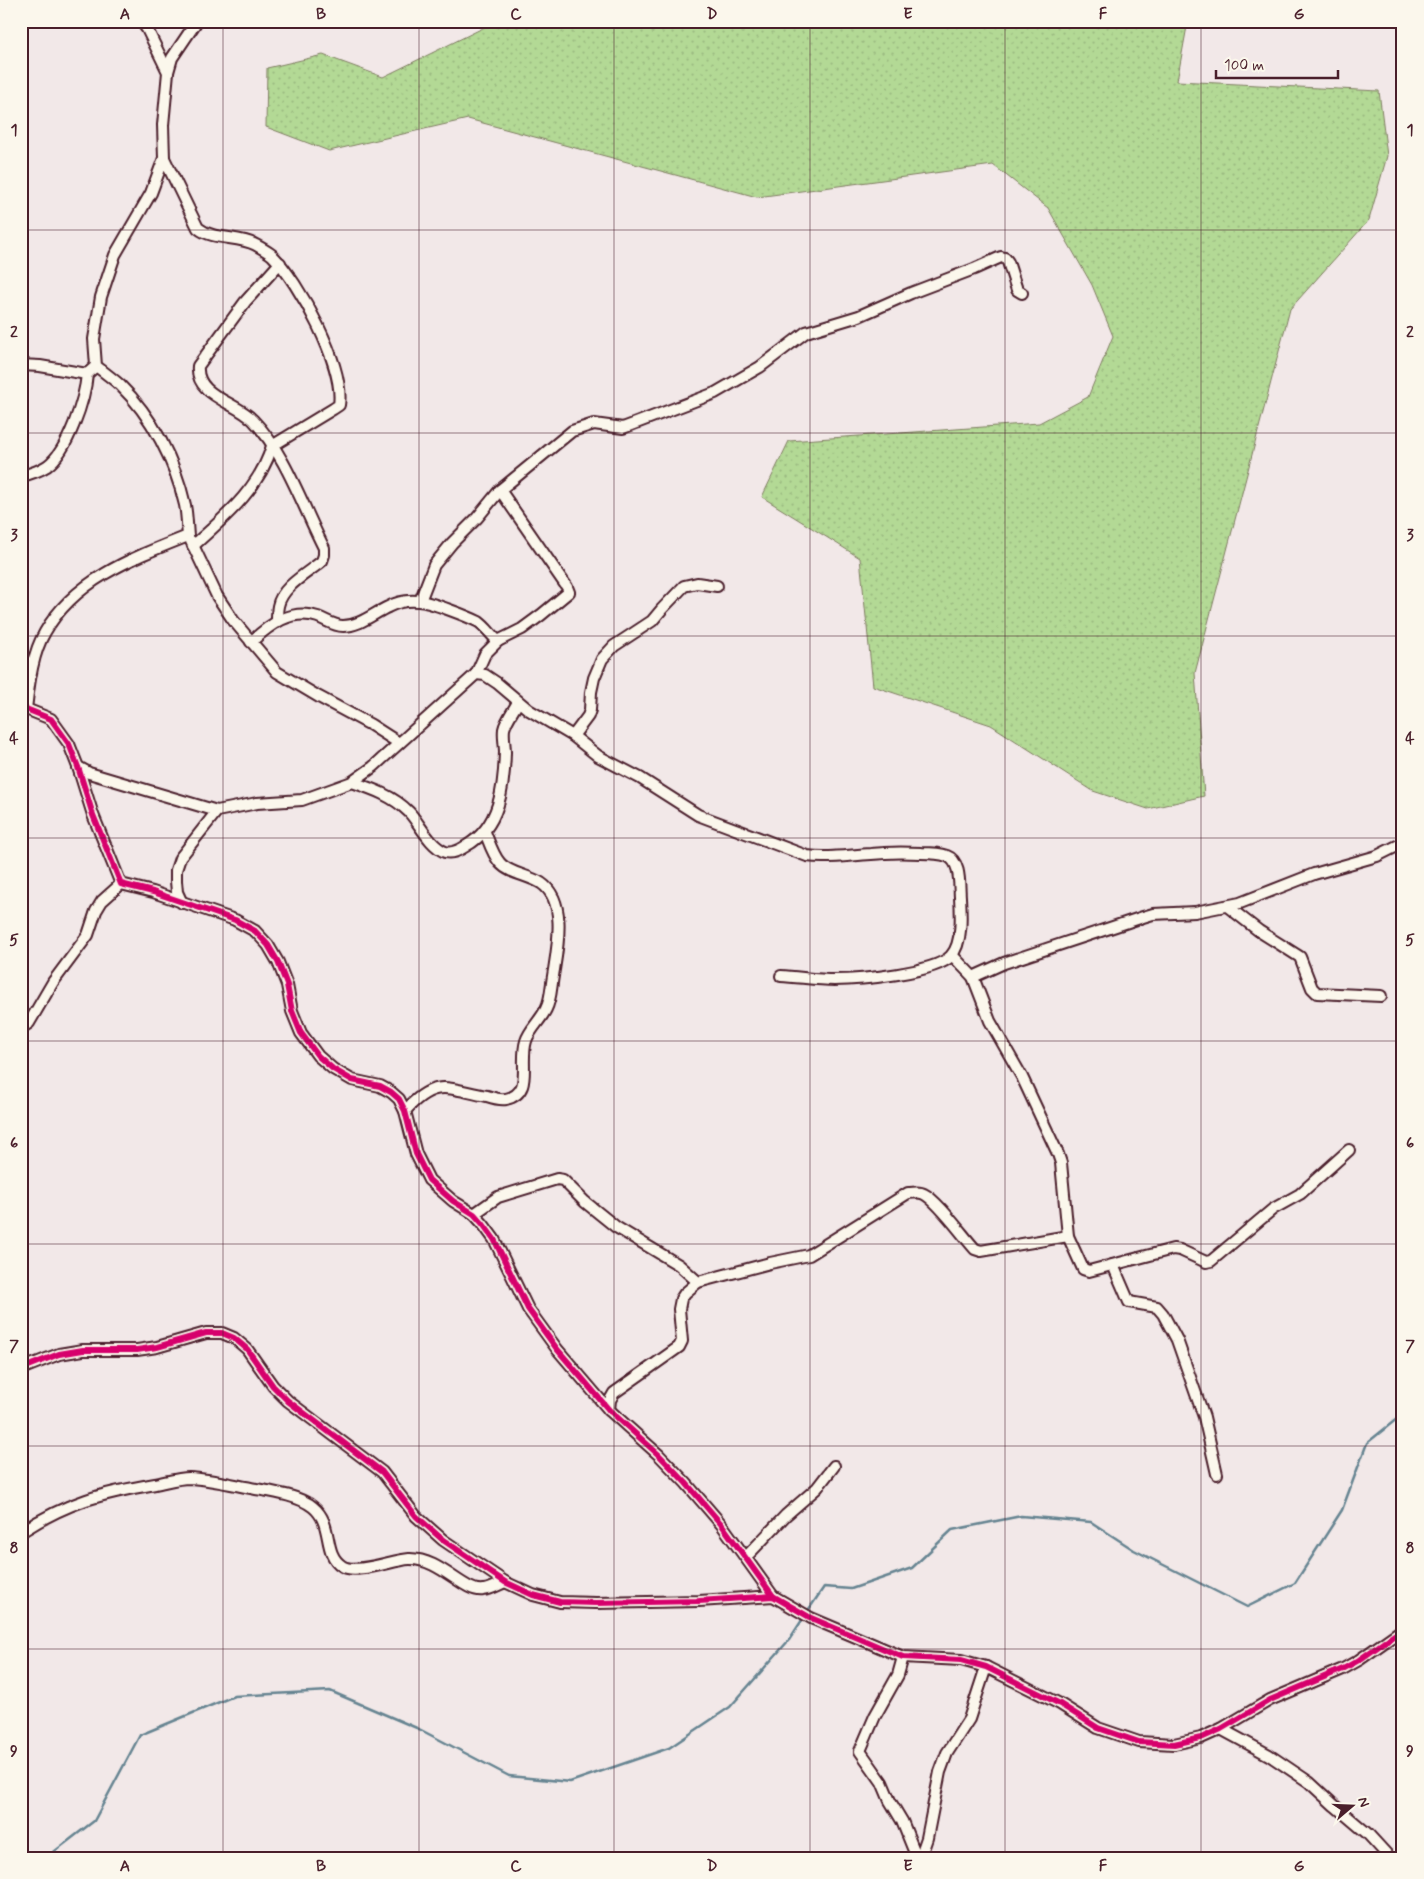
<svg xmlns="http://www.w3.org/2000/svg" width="1424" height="1879" font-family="Mynerve,sans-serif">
  <defs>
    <pattern id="grass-dots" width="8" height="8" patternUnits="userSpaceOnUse" patternTransform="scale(1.25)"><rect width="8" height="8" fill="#b3d995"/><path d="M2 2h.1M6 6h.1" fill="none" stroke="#9bba81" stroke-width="1.8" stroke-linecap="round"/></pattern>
  </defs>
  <rect width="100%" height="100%" fill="#f2e8e8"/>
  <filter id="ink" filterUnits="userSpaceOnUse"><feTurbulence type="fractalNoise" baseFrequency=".02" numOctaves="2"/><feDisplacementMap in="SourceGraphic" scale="10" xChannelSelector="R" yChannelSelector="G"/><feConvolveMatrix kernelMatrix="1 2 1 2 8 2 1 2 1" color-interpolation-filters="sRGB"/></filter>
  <g filter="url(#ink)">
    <!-- grass -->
    <polygon fill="url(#grass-dots)" stroke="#7e7c60" points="492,21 1188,21 1177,81 1379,91 1387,156 1369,220 1290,309 1195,673 1204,796 1148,809 1093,791 991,725 873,686 860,558 762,497 789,441 1039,423 1088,397 1113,336 1092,285 1048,208 993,165 757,197 468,119 329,151 266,127 267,68 323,55 383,77 487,26"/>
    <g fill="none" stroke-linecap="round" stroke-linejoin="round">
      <!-- stream -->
      <g stroke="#668491" stroke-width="2.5">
        <polyline points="807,1612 824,1587 851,1589 912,1568 952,1530 1021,1516 1091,1522 1134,1550 1247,1607 1295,1583 1342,1510 1367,1443 1403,1414"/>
        <polyline points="46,1858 94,1821 140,1735 234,1696 330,1691 419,1729 509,1776 570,1782 669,1748 730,1707 789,1640 804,1617"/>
      </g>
      <defs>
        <g id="minor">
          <polyline points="168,72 172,58 197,21"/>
          <path d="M164 158 198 228C214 241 238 235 256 245 261 248 267 251 272 255 299 282 345 366 339 405L333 409 272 446C260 488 225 517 193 546"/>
          <polyline points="21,365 40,366 87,374"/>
          <path d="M21 476C30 474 39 471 47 466 68 451 85 399 87 374L96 366"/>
          <polyline points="191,541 217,596 233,620 277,672 319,697 371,725 399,743"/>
          <polyline points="420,601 434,565 452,543 477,518 500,490 572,431 594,424 623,428 715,393 760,367 806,332 859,316 911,293 974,269 1001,257 1005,258 1008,262 1017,290 1022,293"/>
          <path d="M277 622C277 617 277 611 278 606 282 586 308 573 322 561L324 555V548C303 507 285 453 253 420 236 402 195 396 198 366L245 302 280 263"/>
          <path d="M251 642C270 624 292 608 318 617 326 620 334 626 343 626 360 626 374 613 388 607 397 602 408 600 418 601 429 601 469 617 479 622 486 627 492 636 498 641"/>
          <polyline points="21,652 31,671"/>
          <polyline points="476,674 485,654 498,641 522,629 541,615 569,592 567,587 500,490"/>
          <polyline points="21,709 26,709 51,719 69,744 78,767 93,815 121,884 153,892 235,920 255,931 268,945 278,962 287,985 292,1011 301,1033 318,1056 333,1069 352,1080 380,1086 391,1092 399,1099 405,1111 416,1154 429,1180 453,1201 474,1214 483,1224 494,1239 528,1309 557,1349 609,1410 659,1455 686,1483 722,1525 773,1596"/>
          <path d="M26 709C29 684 32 654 45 632 75 579 135 557 188 536 187 526 187 515 185 505 175 461 152 416 120 385 112 378 104 372 96 366L94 339 101 297 115 255 151 193 164 158 163 125 168 72 147 29 141 21"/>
          <polyline points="573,736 588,716 590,710 591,692 594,678 602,659 614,646 652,621 662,609 684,586 697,583 717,586"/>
          <polyline points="78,767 89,773 217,811"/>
          <path d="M352 782C373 789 393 796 409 812 420 824 429 845 445 852 452 854 460 850 466 846 500 827 504 787 505 752 505 745 503 737 504 729 506 720 514 710 518 702"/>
          <path d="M182 903 177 892 176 881V870L180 858 217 811 257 803 302 800 352 782 373 767 476 674 485 675 497 683 529 710 573 736 598 756 640 778 698 815 807 856C829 859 850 855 871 854 888 852 904 852 921 853 929 853 939 853 947 856 961 861 959 885 960 897 961 913 963 943 951 956 935 973 859 980 834 980 817 980 799 977 781 976"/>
          <polyline points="1227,906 1259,931 1300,957 1312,988 1317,993 1381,996"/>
          <polyline points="952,955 973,977 990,1021 1022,1077 1058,1154 1061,1163 1068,1236 1083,1269 1089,1271 1173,1249 1180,1250 1206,1262 1211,1261 1273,1209 1300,1194 1349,1150"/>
          <polyline points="973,977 1004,963 1143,917 1153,914 1195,912 1240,903 1314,874 1377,856 1403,843"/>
          <polyline points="21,1028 29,1023 53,982 88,935 96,911 102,901 121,884"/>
          <path d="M405 1111C435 1077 448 1089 487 1096 493 1098 500 1100 506 1099 534 1093 519 1063 526 1041 529 1030 541 1020 546 1009 551 1000 551 987 553 976 557 950 568 901 541 883 528 875 510 874 500 863 493 855 489 842 485 832"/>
          <polyline points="474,1214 498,1197 557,1179 563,1180 585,1202 616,1227 679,1265 698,1282"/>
          <polyline points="1113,1265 1129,1302 1157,1307 1163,1314 1177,1340 1204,1417 1217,1474"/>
          <polyline points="21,1369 59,1354 83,1350 137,1350 157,1347 206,1333 222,1333 234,1338 247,1349 273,1386 288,1401 382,1472 416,1516 443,1540 505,1582 533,1595 560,1602 596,1603 699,1601 773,1596 811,1618 903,1657 961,1660 986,1667 1060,1704 1098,1728 1139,1742 1174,1744 1201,1738 1221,1729 1270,1700 1343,1669 1359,1660 1403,1629"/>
          <path d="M609 1410 610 1400 614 1393 679 1347 682 1341 679 1309 681 1299 685 1293 698 1282 770 1263 809 1255 908 1193C914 1193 919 1191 924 1194 937 1200 964 1237 975 1249L981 1251 1068 1236"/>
          <path d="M21 1532C67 1502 103 1493 155 1484 166 1482 178 1478 189 1478 211 1479 234 1485 256 1489 273 1492 300 1496 313 1507 334 1524 322 1553 342 1566 355 1575 393 1560 409 1559 440 1558 464 1593 483 1590 490 1590 498 1585 505 1582"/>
          <polyline points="746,1557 786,1515 817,1488 834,1466"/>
          <polyline points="903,1657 898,1675 875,1716 860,1751 882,1782 890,1801 902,1821 917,1858"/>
          <polyline points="1221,1729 1269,1755 1309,1782 1335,1806 1368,1834 1390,1858"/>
          <polyline points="920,1858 927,1838 940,1772 947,1753 969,1719 986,1667"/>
        </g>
      </defs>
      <!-- minor casing -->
      <use href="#minor" stroke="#4a1f2b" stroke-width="14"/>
      <!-- minor -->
      <use href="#minor" stroke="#fbf7ec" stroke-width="10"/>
      <defs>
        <g id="cycleway">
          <polyline points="21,709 26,709 51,719 69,744 78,767 93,815 121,884 153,892 235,920 255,931 268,945 278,962 287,985 292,1011 301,1033 318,1056 333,1069 352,1080 380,1086 391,1092 399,1099 405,1111 416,1154 429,1180 453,1201 474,1214 483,1224 494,1239 528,1309 557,1349 609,1410 659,1455 686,1483 722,1525 773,1596"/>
          <polyline points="21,1369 59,1354 83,1350 137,1350 157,1347 206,1333 222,1333 234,1338 247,1349 273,1386 288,1401 382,1472 416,1516 443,1540 505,1582 533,1595 560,1602 596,1603 699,1601 773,1596 811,1618 903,1657 961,1660 986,1667 1060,1704 1098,1728 1139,1742 1174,1744 1201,1738 1221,1729 1270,1700 1343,1669 1359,1660 1403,1629"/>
        </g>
      </defs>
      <!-- cycleway casing -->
      <use href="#cycleway" stroke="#fbf7ec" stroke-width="9"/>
      <!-- cycleway -->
      <use href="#cycleway" stroke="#d6006c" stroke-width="6"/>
    </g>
  </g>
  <!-- grid -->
  <path fill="none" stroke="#4a1f2b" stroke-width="1" stroke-opacity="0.55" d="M223 21V1858M419 21V1858M614 21V1858M810 21V1858M1005 21V1858M1201 21V1858M21 230H1403M21 433H1403M21 636H1403M21 838H1403M21 1041H1403M21 1244H1403M21 1446H1403M21 1649H1403"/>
  <!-- margin -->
  <rect width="1424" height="1879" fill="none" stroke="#fbf7ec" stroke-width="55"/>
  <!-- north arrow -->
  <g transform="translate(1352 1806) rotate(71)" stroke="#fbf7ec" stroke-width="4" paint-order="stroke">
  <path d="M0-4L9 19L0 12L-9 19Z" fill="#4a1f2b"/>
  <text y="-8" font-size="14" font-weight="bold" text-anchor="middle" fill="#4a1f2b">N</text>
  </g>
  <!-- scale -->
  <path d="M1216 70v8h122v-8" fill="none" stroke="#4a1f2b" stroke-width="2.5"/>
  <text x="1224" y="70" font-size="15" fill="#4a1f2b" stroke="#fbf7ec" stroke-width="4" paint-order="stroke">100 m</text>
  <rect x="28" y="28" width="1368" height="1824" fill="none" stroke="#4a1f2b" stroke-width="2"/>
  <g font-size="16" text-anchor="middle" font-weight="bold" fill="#4a1f2b">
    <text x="125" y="19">A</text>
    <text x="321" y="19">B</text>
    <text x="516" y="19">C</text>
    <text x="712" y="19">D</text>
    <text x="908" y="19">E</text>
    <text x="1103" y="19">F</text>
    <text x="1299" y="19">G</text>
    <text x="14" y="135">1</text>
    <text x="1410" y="135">1</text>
    <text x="14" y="337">2</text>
    <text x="1410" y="337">2</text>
    <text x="14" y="540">3</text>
    <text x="1410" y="540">3</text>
    <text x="14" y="743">4</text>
    <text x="1410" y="743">4</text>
    <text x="14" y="945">5</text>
    <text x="1410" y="945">5</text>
    <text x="14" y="1148">6</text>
    <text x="1410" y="1148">6</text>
    <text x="14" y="1351">7</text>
    <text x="1410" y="1351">7</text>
    <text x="14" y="1553">8</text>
    <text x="1410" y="1553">8</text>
    <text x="14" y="1756">9</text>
    <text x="1410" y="1756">9</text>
    <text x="125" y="1871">A</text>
    <text x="321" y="1871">B</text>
    <text x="516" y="1871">C</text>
    <text x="712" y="1871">D</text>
    <text x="908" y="1871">E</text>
    <text x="1103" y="1871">F</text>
    <text x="1299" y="1871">G</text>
  </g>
</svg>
